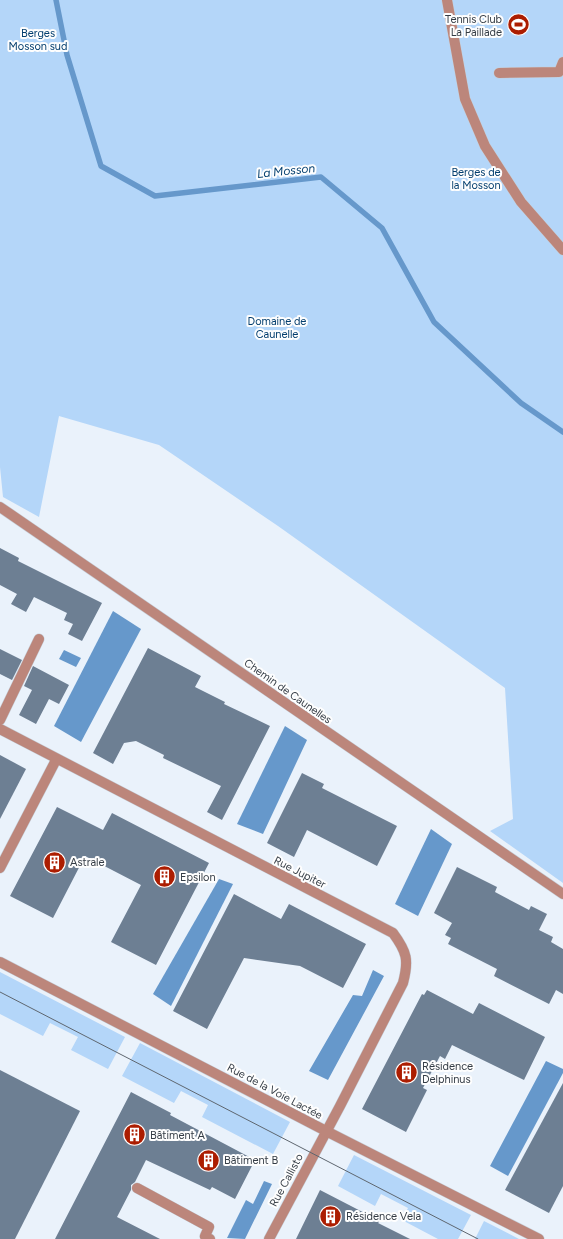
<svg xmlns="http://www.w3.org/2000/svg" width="563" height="1239" font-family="Figtree,sans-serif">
  <rect width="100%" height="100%" fill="#eaf2fb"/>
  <!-- green -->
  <g fill="#b4d6f9">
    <polygon points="0,0 563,0 563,883 490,831 513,819 505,688 278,526 159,445 59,416 39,517 3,497 0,467"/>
    <polygon points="0,972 125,1037 108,1069 71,1050 78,1037 50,1023 43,1036 0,1014"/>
    <polygon points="140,1043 290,1122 273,1154 202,1117 208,1105 181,1091 174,1103 122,1076"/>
    <polygon points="354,1155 471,1215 458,1239 438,1239 402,1220 408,1208 381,1194 375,1206 338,1186"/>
    <polygon points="484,1221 519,1239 475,1239"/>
  </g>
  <!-- water -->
  <g fill="#6698cb">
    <polygon points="113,611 141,629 81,742 54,726"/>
    <polygon points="64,650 81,658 76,667 59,659"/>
    <polygon points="285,726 307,740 263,834 237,824"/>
    <polygon points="431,829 452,844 418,916 395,904"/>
    <polygon points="219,879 233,884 171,1006 153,994"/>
    <polygon points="373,970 384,976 328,1080 309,1071 353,995 362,996"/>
    <polygon points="546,1061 563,1069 563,1073 508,1176 490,1166"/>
    <polygon points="264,1181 272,1184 245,1239 227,1238 246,1200 253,1204"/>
  </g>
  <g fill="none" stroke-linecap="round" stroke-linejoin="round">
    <!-- stream -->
    <polyline stroke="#6698cb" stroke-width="5.5" points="56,0 67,55 101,166 155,196 321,177 382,228 434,322 521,403 563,432"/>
  </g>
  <!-- building -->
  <g fill="#6d7f93">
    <polygon points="0,548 19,558 18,561 102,603 82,641 68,634 73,624 64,620 67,613 34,597 26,612 11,604 17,594 0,585"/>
    <polygon points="148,648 201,676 195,687 225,702 224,704 270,726 222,820 207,812 221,786 163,758 164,755 136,741 124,743 113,764 93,753"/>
    <polygon points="0,649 22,660 12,680 0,674"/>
    <polygon points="33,666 69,685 59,704 49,699 36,724 19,715 32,690 24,686"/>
    <polygon points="0,755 26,769 0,819"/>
    <polygon points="302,773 324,784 322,788 397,826 377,866 307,830 294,857 267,843"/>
    <polygon points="57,807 103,830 112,813 209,863 156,965 111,942 141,885 85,856 53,918 10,896"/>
    <polygon points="457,867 497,887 495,892 529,910 531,906 547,914 539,930 553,937 551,942 563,949 563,994 556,990 549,1004 494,976 497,969 448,944 451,938 445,935 452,923 434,913"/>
    <polygon points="234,894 281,919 289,904 366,944 343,988 300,966 244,958 207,1029 173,1011"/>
    <polygon points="427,990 473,1014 479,1003 545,1037 524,1080 452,1045 445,1059 440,1056 423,1088 427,1090 406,1132 362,1109 422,994 424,995"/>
    <polygon points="0,1070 80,1111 15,1239 0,1239"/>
    <polygon points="563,1083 563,1186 549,1213 505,1190"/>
    <polygon points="131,1092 171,1113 170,1115 255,1160 235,1199 212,1187 210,1190 146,1160 135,1182 131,1185 131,1190 117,1217 160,1239 55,1239"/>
    <polygon points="320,1190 380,1221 378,1223 410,1239 296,1239"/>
  </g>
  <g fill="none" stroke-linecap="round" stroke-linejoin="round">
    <defs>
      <g id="minor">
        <polyline points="447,0 465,99 485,146 521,202 563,250"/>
        <polyline points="499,73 559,72 563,62"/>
        <polyline points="0,507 563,894"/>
        <polyline points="0,720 39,639"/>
        <path d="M0 729 393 933C407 952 409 960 403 983L340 1106 269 1239"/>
        <polyline points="0,868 56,760"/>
        <polyline points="0,962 326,1131 539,1239"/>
        <polyline points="137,1188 209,1227 205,1236 210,1239"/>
      </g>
    </defs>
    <!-- minor casing -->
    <use href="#minor" stroke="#c6ced7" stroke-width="11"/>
    <!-- minor -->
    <use href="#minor" stroke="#bc867b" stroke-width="10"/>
    <!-- tram -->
    <polyline stroke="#5e666f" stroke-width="1" points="0,992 478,1239"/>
  </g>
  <!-- icons -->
  <defs>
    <symbol id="stadium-disc" viewBox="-11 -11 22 22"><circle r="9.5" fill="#ac1d01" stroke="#fefefe"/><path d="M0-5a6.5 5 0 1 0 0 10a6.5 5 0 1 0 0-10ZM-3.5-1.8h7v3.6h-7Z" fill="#fff"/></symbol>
    <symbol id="building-disc" viewBox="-11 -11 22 22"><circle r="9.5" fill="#ac1d01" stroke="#fefefe"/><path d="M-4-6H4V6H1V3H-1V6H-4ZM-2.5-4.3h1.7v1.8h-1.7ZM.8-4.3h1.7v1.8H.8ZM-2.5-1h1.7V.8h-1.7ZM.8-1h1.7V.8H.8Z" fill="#fff"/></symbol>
  </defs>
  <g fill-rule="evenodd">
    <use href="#stadium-disc" x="506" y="12" width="25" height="25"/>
    <use href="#building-disc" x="42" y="850" width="25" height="25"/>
    <use href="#building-disc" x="152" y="864" width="25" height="25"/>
    <use href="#building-disc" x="394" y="1060" width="25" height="25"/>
    <use href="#building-disc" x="122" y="1122" width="25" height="25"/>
    <use href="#building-disc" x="196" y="1148" width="25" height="25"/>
    <use href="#building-disc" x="318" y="1204" width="25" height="25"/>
  </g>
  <g text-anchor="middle" stroke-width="4" stroke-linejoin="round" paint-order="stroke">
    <!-- poi labels -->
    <g font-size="11" fill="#343c45" stroke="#fefefe" text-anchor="start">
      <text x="502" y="23" text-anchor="end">Tennis Club<tspan x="502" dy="13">La Paillade</tspan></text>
      <text x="70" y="866">Astrale</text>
      <text x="180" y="881">Epsilon</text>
      <text x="422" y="1070">Résidence<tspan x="422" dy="13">Delphinus</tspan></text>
      <text x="150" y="1139">Bâtiment A</text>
      <text x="224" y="1164">Bâtiment B</text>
      <text x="346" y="1220">Résidence Vela</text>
    </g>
    <!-- park labels -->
    <g font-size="11" fill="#033e6e" stroke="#fefefe">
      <text x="38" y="37">Berges<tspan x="38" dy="13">Mosson sud</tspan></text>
      <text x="476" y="176">Berges de<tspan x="476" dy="13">la Mosson</tspan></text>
      <text x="277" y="325">Domaine de<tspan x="277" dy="13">Caunelle</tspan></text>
    </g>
    <!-- street labels -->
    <g font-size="11" fill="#343c45" stroke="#fefefe">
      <text transform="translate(288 691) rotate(35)" y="4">Chemin de Caunelles</text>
      <text transform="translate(300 872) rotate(27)" y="4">Rue Jupiter</text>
      <text transform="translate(275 1091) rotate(28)" y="4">Rue de la Voie Lactée</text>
      <text transform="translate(286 1180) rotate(-62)" y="4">Rue Callisto</text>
    </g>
    <!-- water labels -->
    <g font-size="12" font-style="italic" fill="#023e6e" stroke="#fefefe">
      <text transform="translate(286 171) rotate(-6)" y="4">La Mosson</text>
    </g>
  </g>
</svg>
